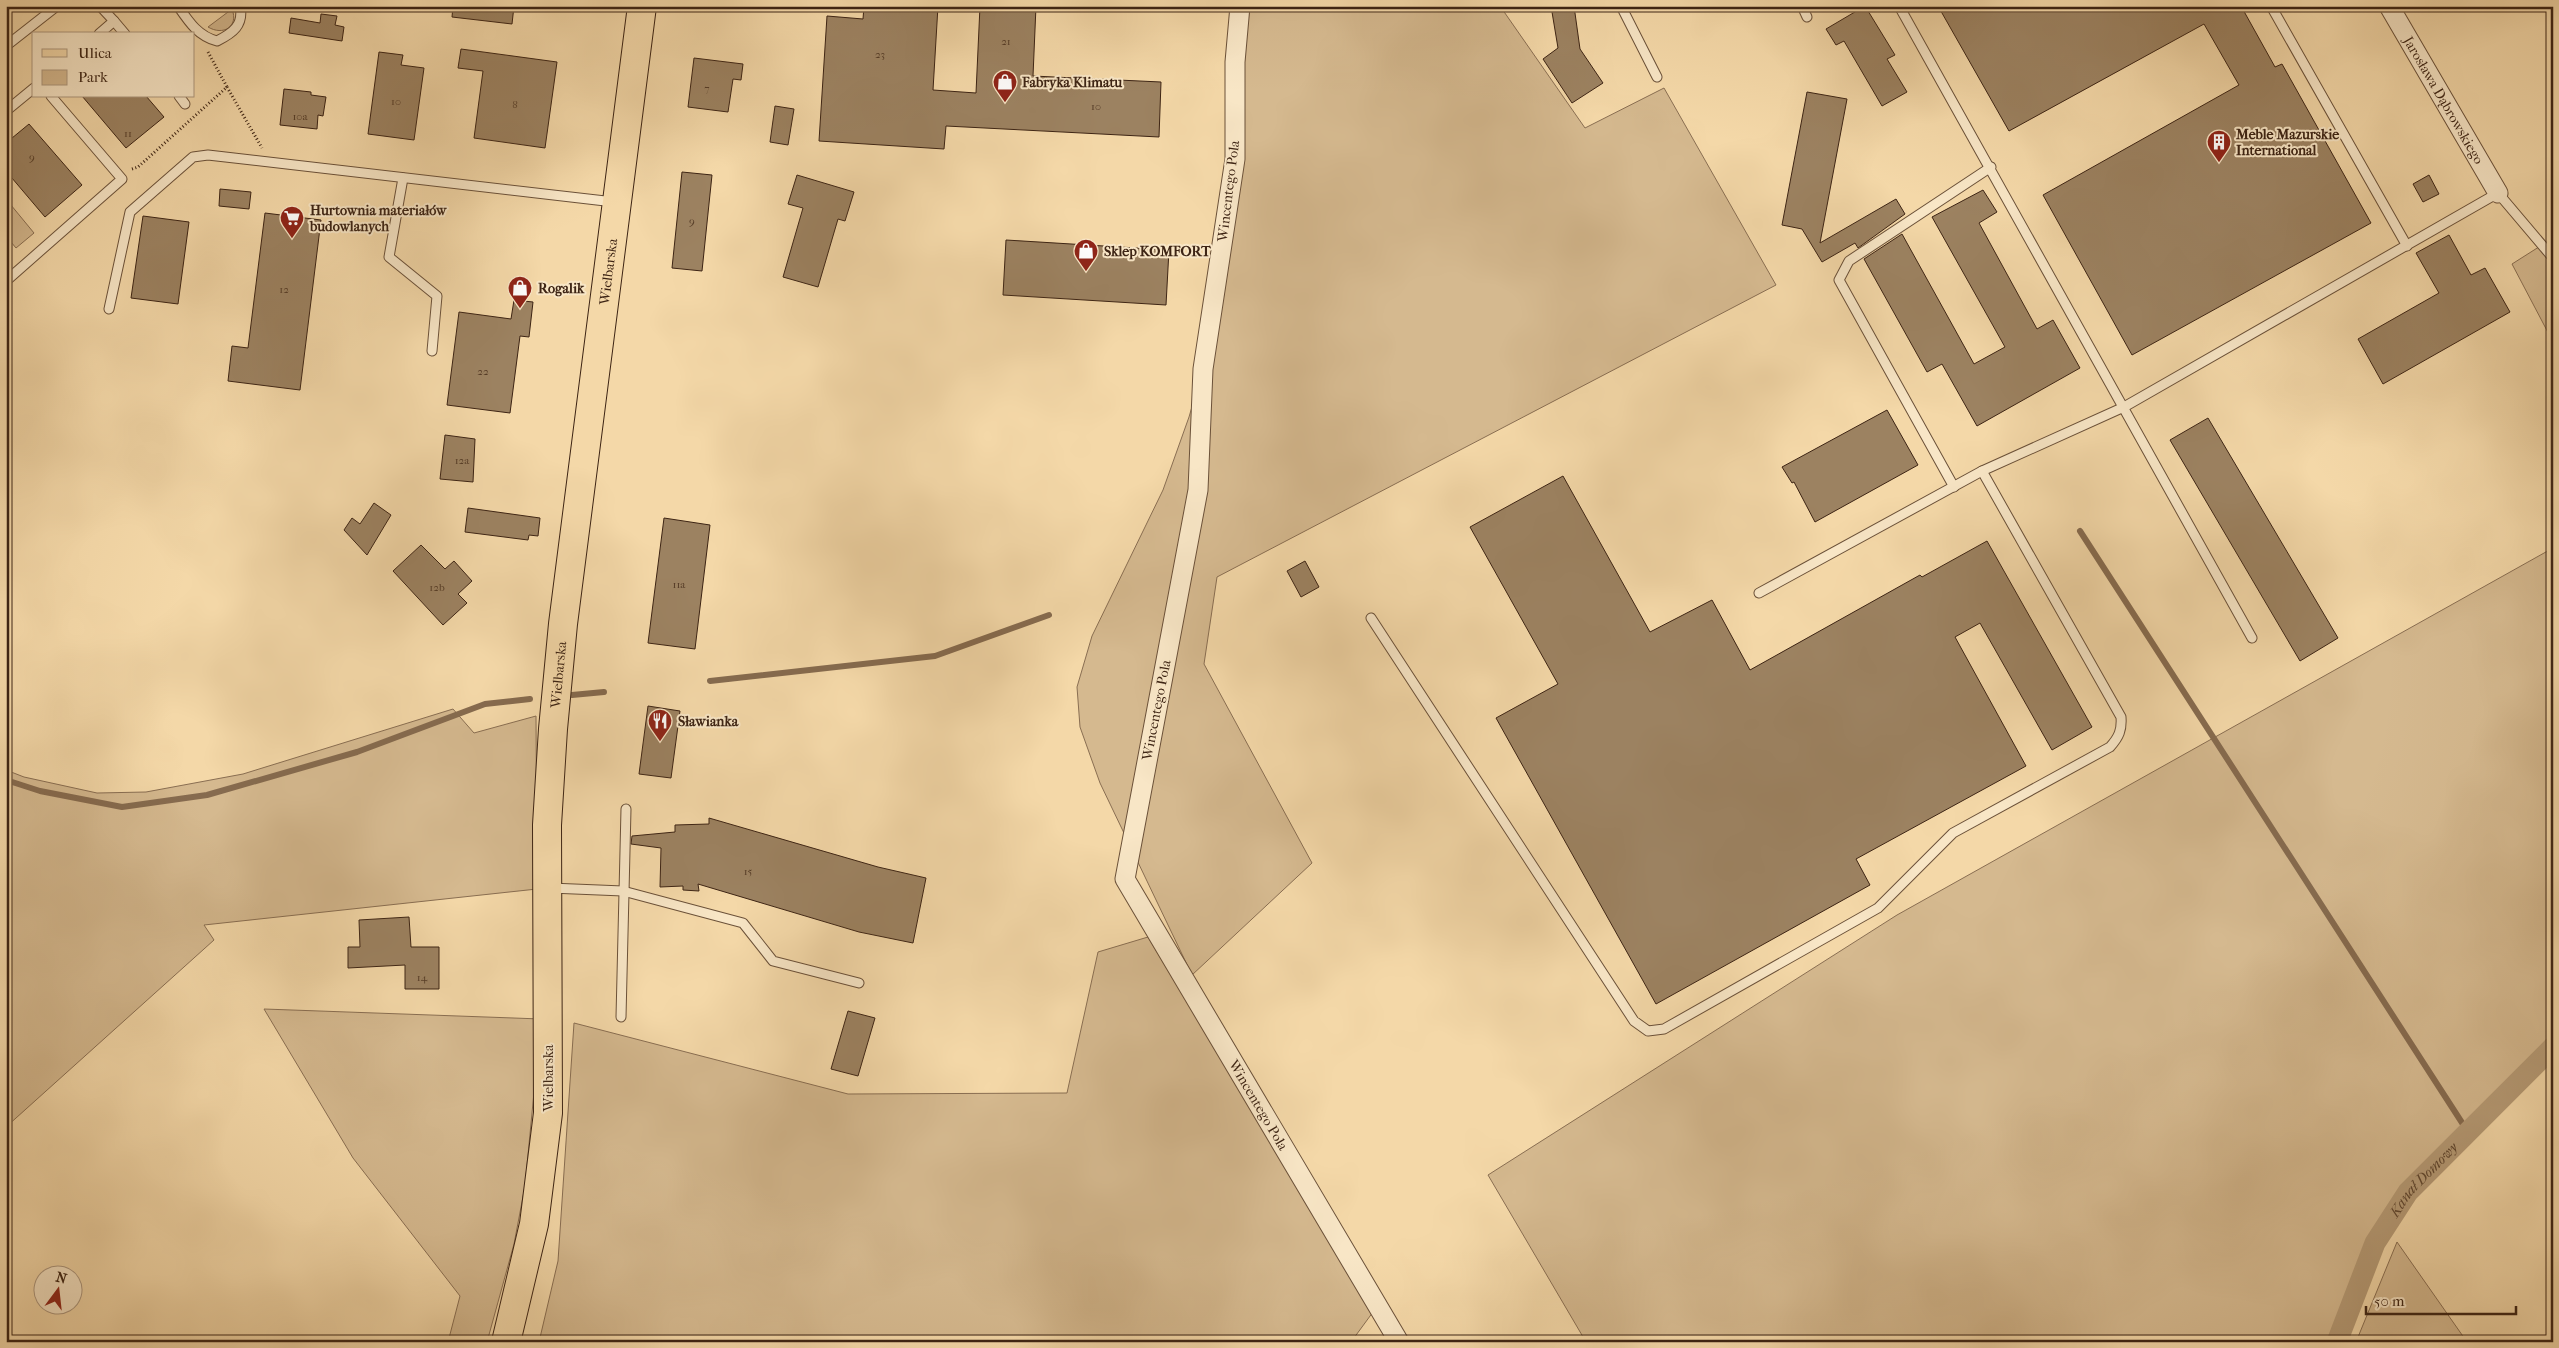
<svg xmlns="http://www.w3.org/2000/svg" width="2559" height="1348" font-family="'IM FELL French Canon',serif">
  <rect width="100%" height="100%" fill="#f4d8a8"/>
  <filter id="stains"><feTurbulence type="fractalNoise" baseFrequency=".004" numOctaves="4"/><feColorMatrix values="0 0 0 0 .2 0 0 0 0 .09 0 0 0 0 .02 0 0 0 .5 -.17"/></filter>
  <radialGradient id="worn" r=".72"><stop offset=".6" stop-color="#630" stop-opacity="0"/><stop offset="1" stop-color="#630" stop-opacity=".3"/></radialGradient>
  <!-- green -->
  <g fill="#d5b98f" stroke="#896e52">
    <polygon points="1249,6 1500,6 1585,128 1664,88 1776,285 1217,577 1204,664 1312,863 1192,975 1100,783 1080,727 1077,687 1092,636 1163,490 1189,417 1223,300 1232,240 1240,67"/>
    <path d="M232 9C239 27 223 36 208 27Z"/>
    <polygon points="6,199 34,233 16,248 6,236"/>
    <polygon points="2553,238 2553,342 2512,264"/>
    <polygon points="2553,548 2553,1050 2408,1192 2375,1243 2337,1342 1586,1342 1488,1175 1897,915"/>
    <polygon points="453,709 474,733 536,716 537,889 204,925 214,940 6,1127 6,770 24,777 97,793 146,792 243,774"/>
    <polygon points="1148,937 1373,1312 1351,1342 539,1342 558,1261 574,1023 848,1094 1067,1093 1098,952"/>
    <polygon points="264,1009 541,1019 525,1186 514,1244 487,1342 448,1342 460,1296 353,1158"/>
    <polygon points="2397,1242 2467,1342 2356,1342"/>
  </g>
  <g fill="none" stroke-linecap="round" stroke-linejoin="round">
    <!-- stream -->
    <g stroke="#866b4f" stroke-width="6">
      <polyline points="2080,531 2468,1132"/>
      <polyline points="710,681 935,656 1049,615"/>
      <polyline points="572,695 604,692"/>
      <polyline points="6,780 40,791 122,807 207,795 357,752 485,704 530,699"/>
    </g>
    <!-- canal -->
    <path stroke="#b69b76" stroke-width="21" id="s1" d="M2337 1342 2375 1243 2408 1192 2553 1047"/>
  </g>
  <!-- building -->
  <g fill="#9c8261" stroke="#3d2414">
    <polygon points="453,6 514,6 512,24 452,17"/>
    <polygon points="864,6 938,6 933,90 976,93 980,6 1036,6 1033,76 1161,82 1159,137 946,126 944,149 819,141 827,16 863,19"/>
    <polygon points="1551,6 1574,6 1580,49 1603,83 1572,103 1543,59 1558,48"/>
    <polygon points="1865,6 1895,55 1887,59 1907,92 1882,106 1844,41 1836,45 1826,29"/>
    <polygon points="1938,6 2241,6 2275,67 2282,64 2371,223 2132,355 2043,195 2239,85 2204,24 2009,131"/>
    <polygon points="321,14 337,16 335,25 344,27 342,41 289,33 291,18 320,23"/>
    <polygon points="461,49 557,62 545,148 474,138 483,71 458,68"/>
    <polygon points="379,52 403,55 401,65 424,68 414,140 368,134"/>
    <polygon points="694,58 743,64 741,80 733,79 728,112 688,107"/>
    <polygon points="284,89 311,92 311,95 326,97 323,116 318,115 317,129 280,125"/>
    <polygon points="1807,92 1847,99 1820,243 1896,199 1905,214 1858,248 1855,243 1822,262 1802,229 1782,225"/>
    <polygon points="82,96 146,96 164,117 126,148"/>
    <polygon points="775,106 794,109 788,145 770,142"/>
    <polygon points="29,124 82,185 45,217 6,171 6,143"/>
    <polygon points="682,172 712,175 702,271 672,268"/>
    <polygon points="797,175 854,192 845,221 838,219 818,287 783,277 803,208 788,204"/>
    <polygon points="2429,175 2439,194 2423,202 2413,184"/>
    <polygon points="220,189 251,192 249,209 219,206"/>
    <polygon points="1983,190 1997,212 1979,223 2037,329 2053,320 2080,368 1977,426 1942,364 1927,372 1864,259 1902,234 1974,364 2005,347 1932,217"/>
    <polygon points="265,213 321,220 300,390 228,381 232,346 248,348"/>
    <polygon points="143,216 189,222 178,304 131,298"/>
    <polygon points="2449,235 2471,275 2485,268 2510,312 2383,384 2358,339 2439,293 2416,253"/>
    <polygon points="1006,240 1169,250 1166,305 1003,295"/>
    <polygon points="514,300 533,302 529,337 520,336 510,413 447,405 459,312 511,319"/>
    <polygon points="1887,410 1918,465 1815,522 1794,482 1792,483 1782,467"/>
    <polygon points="2208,418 2338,638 2300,661 2170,440"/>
    <polygon points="445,435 475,439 473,482 440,479"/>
    <polygon points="1563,476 1650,632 1712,600 1750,670 1920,575 1922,577 1987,541 2092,727 2052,750 1980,623 1955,637 2026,766 1856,859 1870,885 1656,1004 1496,718 1558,684 1470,527"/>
    <polygon points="374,503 391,515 367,555 344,530 352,518 360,524"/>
    <polygon points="468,508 540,518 538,536 529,535 528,540 465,532"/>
    <polygon points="664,518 710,525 695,649 648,643"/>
    <polygon points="421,545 445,569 454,561 472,581 458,594 467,603 443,625 393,571"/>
    <polygon points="1305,561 1319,587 1301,597 1287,571"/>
    <polygon points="648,706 680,711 671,778 639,774"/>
    <polygon points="709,818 878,867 926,878 913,943 859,932 698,884 699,891 683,890 683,886 660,887 661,848 631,844 632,836 675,832 675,825 709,824"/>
    <polygon points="409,917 411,947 439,947 439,989 405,989 405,965 348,968 348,947 360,947 359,920"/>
    <polygon points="848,1011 875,1018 858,1076 831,1069"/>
  </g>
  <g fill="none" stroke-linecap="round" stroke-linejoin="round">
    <defs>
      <g id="lane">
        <polyline points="100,6 114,21"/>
        <path d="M178 6C189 22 198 36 217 41 233 33 244 25 240 6"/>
        <polyline points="1621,6 1657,77"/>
        <polyline points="1802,6 1807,17"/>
        <polyline points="1899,6 2252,638"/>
        <polyline points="2271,6 2407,246"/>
        <polyline points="99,34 114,21 125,34"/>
        <polyline points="6,46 57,6"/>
        <polyline points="179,96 185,104"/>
        <polyline points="6,111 34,88"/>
        <polyline points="403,178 389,257 437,296 432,351"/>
        <polyline points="6,281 122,179 51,96"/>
        <polyline points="109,309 130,212 193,157 208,155 614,202"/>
        <polyline points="1954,487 1839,280 1849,261 1991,167"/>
        <polyline points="1759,593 1982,471 2124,407 2498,193 2553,258"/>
        <path d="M1371 618 1634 1021 1648 1031 1664 1029 1878 908 1953 833 2110 747C2119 737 2122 730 2121 717L1982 471"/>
        <polyline points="550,888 623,891 743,923 773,961 859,983"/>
        <polyline points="621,1017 626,809"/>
      </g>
      <g id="street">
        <path id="s2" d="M1240 6 1235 62V159L1203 369 1198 490 1125 879 1399 1342"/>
        <path id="s3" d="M2389 6 2498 193"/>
      </g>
      <g id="primary">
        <path id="s4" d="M506 1342 534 1224 548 1113 547 825 553 729 563 624 642 6"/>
      </g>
    </defs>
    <!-- lane casing -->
    <use href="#lane" stroke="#6b5139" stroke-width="11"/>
    <!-- street casing -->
    <use href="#street" stroke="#6b5139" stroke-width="21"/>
    <!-- primary casing -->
    <use href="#primary" stroke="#3d2414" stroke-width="30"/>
    <!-- path -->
    <g stroke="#3d2414" stroke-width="3" stroke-dasharray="1 2.5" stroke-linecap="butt">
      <polyline points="208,52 227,87"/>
      <polyline points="132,169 138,167 227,87 262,148"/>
    </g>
    <!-- lane -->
    <use href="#lane" stroke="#f8e6c6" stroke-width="9"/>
    <!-- street -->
    <use href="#street" stroke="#f8e6c6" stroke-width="19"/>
    <!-- primary -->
    <use href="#primary" stroke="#f4d8a8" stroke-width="28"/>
  </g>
  <!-- icons -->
  <defs>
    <symbol id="shop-pin" viewBox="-11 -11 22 30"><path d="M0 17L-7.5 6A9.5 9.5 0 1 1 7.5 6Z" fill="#8f2418" stroke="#f8e6c6"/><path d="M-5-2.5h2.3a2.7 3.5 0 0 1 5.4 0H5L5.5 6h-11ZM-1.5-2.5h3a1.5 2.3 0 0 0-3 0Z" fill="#fff"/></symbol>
    <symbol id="building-pin" viewBox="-11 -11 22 30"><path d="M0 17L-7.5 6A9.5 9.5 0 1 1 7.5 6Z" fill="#8f2418" stroke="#f8e6c6"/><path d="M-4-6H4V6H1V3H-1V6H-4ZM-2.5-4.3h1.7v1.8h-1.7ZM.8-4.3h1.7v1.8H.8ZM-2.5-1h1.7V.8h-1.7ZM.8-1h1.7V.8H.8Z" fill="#fff"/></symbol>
    <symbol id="supermarket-pin" viewBox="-11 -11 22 30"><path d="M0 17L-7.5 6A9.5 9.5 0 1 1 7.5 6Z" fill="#8f2418" stroke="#f8e6c6"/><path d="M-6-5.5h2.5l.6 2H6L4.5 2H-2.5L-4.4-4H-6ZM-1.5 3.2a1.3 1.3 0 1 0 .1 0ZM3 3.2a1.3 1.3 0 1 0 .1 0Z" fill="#fff"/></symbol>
    <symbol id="restaurant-pin" viewBox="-11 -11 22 30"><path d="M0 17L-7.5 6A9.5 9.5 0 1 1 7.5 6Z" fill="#8f2418" stroke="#f8e6c6"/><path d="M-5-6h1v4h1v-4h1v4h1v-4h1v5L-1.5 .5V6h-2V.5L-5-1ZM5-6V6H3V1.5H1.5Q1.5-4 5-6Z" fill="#fff"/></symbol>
  </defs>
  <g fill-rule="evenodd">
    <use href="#shop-pin" x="991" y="68" width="28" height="38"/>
    <use href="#building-pin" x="2205" y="128" width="28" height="38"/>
    <use href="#supermarket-pin" x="278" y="204" width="28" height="38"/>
    <use href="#shop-pin" x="1072" y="237" width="28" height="38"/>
    <use href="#shop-pin" x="506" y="274" width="28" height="38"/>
    <use href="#restaurant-pin" x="646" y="707" width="28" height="38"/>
  </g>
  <g text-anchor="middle" stroke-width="4" stroke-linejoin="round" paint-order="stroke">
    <!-- number labels -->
    <g font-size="11" fill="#553c27">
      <text x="1006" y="45">21</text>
      <text x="880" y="58">23</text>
      <text x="707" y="92">7</text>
      <text x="396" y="105">10</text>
      <text x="515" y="108">8</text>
      <text x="1096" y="110">10</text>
      <text x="300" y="120">10a</text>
      <text x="128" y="137">11</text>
      <text x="32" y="161">9</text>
      <text x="692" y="225">9</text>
      <text x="284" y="293">12</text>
      <text x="483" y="375">22</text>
      <text x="462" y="464">12a</text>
      <text x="679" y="588">11a</text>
      <text x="437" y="591">12b</text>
      <text x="748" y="875">15</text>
      <text x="422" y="981">14</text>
    </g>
    <!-- poi labels -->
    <g font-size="14" font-weight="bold" fill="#3d2414" stroke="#f8e6c6" text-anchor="start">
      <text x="1022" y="87">Fabryka Klimatu</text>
      <text x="2236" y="139">Meble Mazurskie<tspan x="2236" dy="16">International</tspan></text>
      <text x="310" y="215">Hurtownia materiałów<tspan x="310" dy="16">budowlanych</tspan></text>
      <text x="1104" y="256">Sklep KOMFORT</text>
      <text x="538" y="293">Rogalik</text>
      <text x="678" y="726">Sławianka</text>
    </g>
    <!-- street labels -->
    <g font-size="14" fill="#3d2414" stroke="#f8e6c6">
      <text dy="5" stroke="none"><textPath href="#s3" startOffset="109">Jarosława Dąbrowskiego</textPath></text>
      <text transform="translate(1228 191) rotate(-83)" y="5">Wincentego Pola</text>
      <text dy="5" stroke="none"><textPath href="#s4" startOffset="1078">Wielbarska</textPath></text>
      <text dy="5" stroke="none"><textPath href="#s4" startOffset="672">Wielbarska</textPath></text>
      <text transform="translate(1156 710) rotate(-79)" y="5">Wincentego Pola</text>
      <text transform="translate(548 1078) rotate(-90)" y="5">Wielbarska</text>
      <text dy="5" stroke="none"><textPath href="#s2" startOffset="1145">Wincentego Pola</textPath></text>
    </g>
    <!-- water labels -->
    <g font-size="15" font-style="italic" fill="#614831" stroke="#f8e6c6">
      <text dy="5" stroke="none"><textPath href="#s1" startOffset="186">Kanał Domowy</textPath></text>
    </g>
  </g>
  <!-- margin -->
  <rect width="2559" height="1348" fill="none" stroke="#f4d8a8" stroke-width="25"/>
  <rect x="8" y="8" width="2544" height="1333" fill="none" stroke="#3d2414" stroke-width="2.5"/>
  <rect x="12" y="12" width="2534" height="1323" fill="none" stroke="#3d2414"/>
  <!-- legend -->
  <rect x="32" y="32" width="162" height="65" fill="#f8e6c6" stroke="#ad987f"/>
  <rect x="42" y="49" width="25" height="8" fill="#f4d8a8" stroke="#ad987f"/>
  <text x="78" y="58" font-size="15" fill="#3d2414">Ulica</text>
  <rect x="42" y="70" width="25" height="15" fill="#d5b98f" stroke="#ad987f"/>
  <text x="78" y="82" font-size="15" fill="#3d2414">Park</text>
  <!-- north arrow -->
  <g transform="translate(58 1290) rotate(15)"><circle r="24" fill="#f8e6c6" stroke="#ad987f"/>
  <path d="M0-4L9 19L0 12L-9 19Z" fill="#8f2418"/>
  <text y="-8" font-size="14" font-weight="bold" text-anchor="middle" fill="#3d2414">N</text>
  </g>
  <!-- scale -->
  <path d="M2366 1306v8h150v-8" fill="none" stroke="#3d2414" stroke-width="2.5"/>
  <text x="2374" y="1306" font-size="15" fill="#3d2414" stroke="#f8e6c6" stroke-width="4" paint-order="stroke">50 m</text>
  <rect width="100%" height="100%" filter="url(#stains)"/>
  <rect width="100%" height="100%" fill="url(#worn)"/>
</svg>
